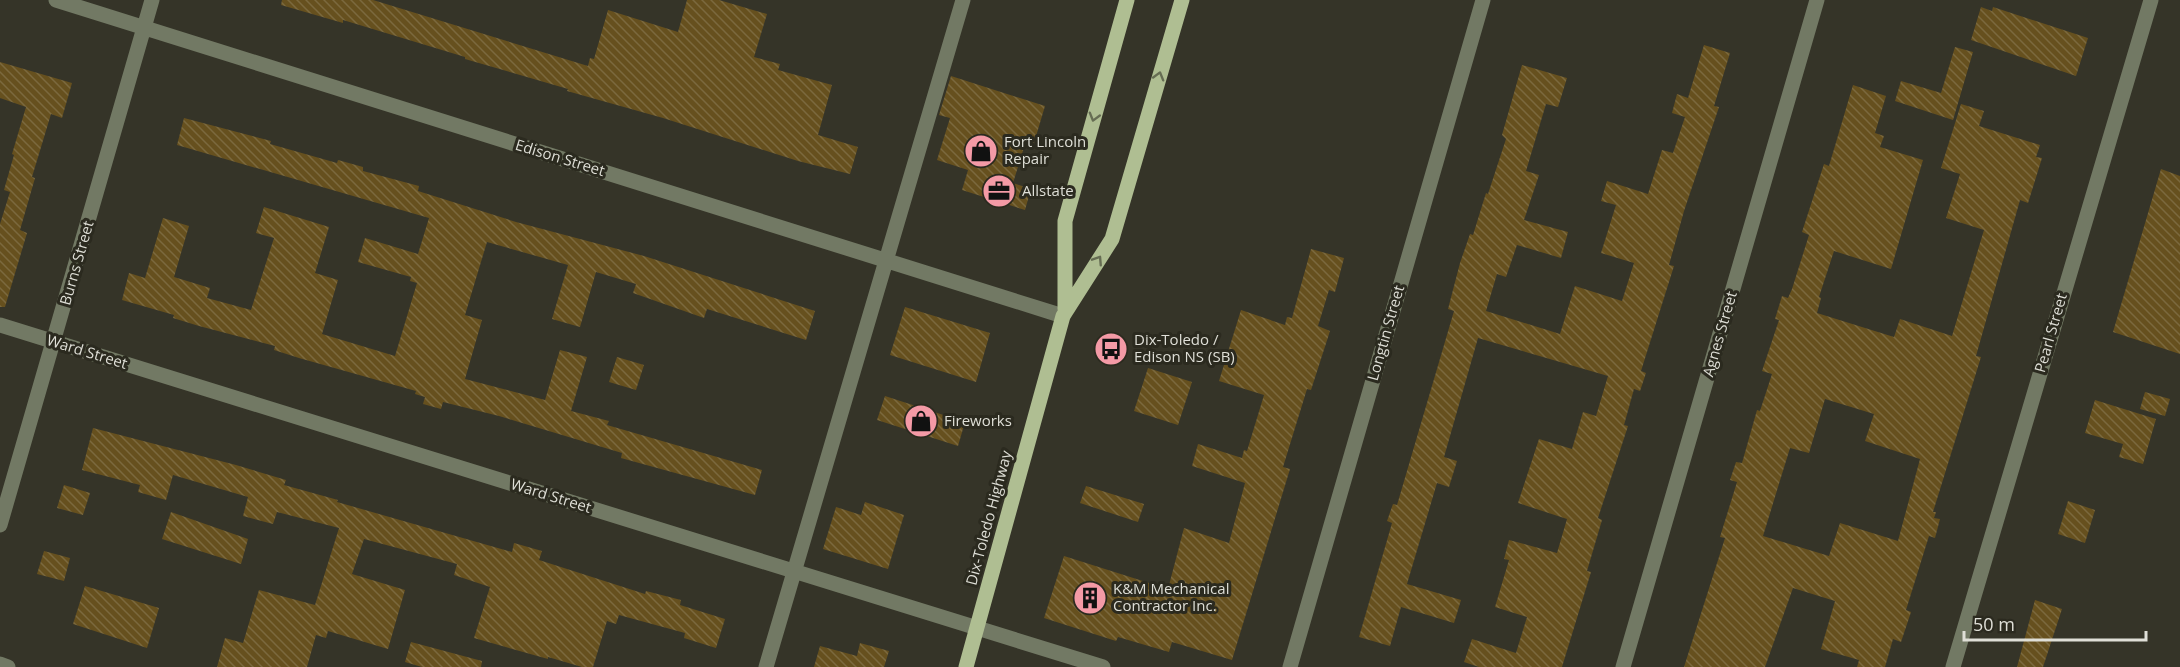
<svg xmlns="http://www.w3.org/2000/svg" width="2180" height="667" font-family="'Open Sans',sans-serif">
	<defs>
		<pattern id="building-back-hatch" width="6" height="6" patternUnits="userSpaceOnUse" patternTransform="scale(1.5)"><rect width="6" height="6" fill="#66501e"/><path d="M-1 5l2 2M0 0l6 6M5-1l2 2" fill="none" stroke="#7b693e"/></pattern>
	</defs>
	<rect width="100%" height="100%" fill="#353428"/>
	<path fill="url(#building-back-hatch)" fill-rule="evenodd" d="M282,0H373L588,66L590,58L594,59L608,10L678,32L687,0H719L767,14L754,57L780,64L778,70L832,85L818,135L858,147L850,174L798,161L663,118L567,91L568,89L465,59V57L343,20V23L281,5Z
		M1981,7L1992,11L1993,7L2088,38L2076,76L1971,40Z
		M1704,45L1730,53L1714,106L1719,107L1684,211L1669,265L1674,266L1641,371L1646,373L1640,391L1634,389L1624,425L1628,426L1598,518L1602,520L1587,571L1591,572L1562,667H1479L1464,662L1472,639L1516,653L1527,617L1495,607L1509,560L1504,559L1509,540L1557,553L1567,519L1518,503L1539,439L1572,449L1583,412L1596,416L1608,376L1478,338L1444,457L1457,461L1449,487L1437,483L1407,584L1461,600L1454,623L1401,607L1390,646L1359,637L1392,523L1387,521L1393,504L1397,505L1454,311L1448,309L1460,263L1470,234L1473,235L1486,193L1488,194L1506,139L1502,135L1522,65L1567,78L1558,107L1546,104L1526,171L1539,175L1524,220L1568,232L1561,258L1517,245L1506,277L1497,274L1486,311L1560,334L1575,286L1622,301L1634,263L1601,253L1616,205L1601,201L1607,181L1648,194L1662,150L1673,153L1685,117L1672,113L1677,94L1688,98Z
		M1955,47L1973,52L1953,120L1895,101L1901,81L1941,93Z
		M0,62L72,83L62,118L51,114L32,177L35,178L20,230L27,233L5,307H0V224L10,192L4,190L14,155L12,154L26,107L0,98Z
		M951,76L1045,106L1034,143L1026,141L1013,183L1031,189L1025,210L962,190L968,170L937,160L950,118L939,115Z
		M1853,85L1886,96L1875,133L1884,136L1880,147L1923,160L1891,269L1834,251L1819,297L1821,298L1817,313L1894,337L1900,319L1952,336L1984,230L1946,218L1960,174L1941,168L1961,104L1984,111L1979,126L2040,145L2036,157L2042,158L2028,203L2020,200L1976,356L1981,357L1933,512H1936L1934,518L1940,519L1935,538L1929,536L1906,610L1911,612L1901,642L1893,639L1885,667H1857L1859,660L1821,649L1835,601L1793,588L1765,667H1684L1725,538L1720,537L1737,482L1730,480L1736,462L1742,463L1757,410L1760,411L1772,374L1762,371L1779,320L1775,319L1782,296L1788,298L1792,289L1809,235L1802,232L1824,164L1829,166ZM1825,399L1874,414L1865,441L1920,459L1898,541L1840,523L1829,556L1763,536L1790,448L1809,453Z
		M184,118L271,141L270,144L337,163L338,160L363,167V171L419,186L418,191L516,222L644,256L815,311L806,340L707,309L704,318L633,293L636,284L596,272L580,327L552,319L568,265L487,242L465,315L482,320L465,379L545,400L560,350L587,357L571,411L609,421L607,425L762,470L755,495L621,458L622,453L499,416L443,402L441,409L423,404L425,397L415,394L416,391L299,358L274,350L275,346L199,326L173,318L174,315L122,300L129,273L145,278L163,218L189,226L174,277L210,288L207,298L251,310L274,238L256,233L264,207L329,227L315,273L338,280L322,334L395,356L417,283L410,281L411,277L358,262L365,238L418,254L429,218L177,145Z
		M2161,169L2180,176V354L2113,332Z
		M1311,249L1344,258L1335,292L1329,290L1318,326L1330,331L1311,390L1307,389L1283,467L1290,469L1232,660L1172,642L1169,652L1118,637L1116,641L1044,618L1064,556L1168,589L1184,528L1229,543L1245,483L1192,466L1198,444L1242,458L1244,450L1247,451L1264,395L1219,381L1241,310L1285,325L1287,317L1292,318Z
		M905,307L990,333L976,382L890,355Z
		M617,357L644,365L636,390L609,382Z
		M1148,368L1192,382L1178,425L1134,411Z
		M2145,392L2170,399L2165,416L2140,409Z
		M885,396L965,422L958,446L877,420Z
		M2095,400L2156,419L2143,464L2119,457L2123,444L2085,433Z
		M93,428L236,465L286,480L284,485L338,500L337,502L512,552L514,543L542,551L539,560L645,594L646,591L681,600L680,605L725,619L716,648L684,638L685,633L619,615L616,624L607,621L593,667H582L548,657V659L474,638L490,587L454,575L457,564L364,539L352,574L405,590L388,649L328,631L326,638L316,635L307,667H217L225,638L243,643L259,590L315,605L339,528L277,512L273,524L243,516L248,497L173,475L166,500L138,492L140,485L82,470Z
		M64,485L90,493L83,515L57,508Z
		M1086,486L1144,504L1138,522L1080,503Z
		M2068,501L2095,510L2085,543L2058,534Z
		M865,502L904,515L888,569L823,549L836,507L861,515Z
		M171,512L248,539L241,564L162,539Z
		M44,551L70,558L64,581L37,574Z
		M85,586L159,608L147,648L73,624Z
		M2035,600L2062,609L2043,667H2017Z
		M411,642L482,661L481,667H422L405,662Z
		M860,643L889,651L884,667H814L820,646L857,656Z"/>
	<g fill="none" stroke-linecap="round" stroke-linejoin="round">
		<path stroke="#727964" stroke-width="15" d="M56,0L1063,316
			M0,325L1103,667
			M0,525L152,0
			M0,664L8,667
			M766,667L963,0
			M1290,667L1483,0
			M1623,667L1817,0
			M1953,667L2151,0"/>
		<path stroke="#afbe92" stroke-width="15" d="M1065,309V221L1127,0
			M966,667L1063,316L1112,239L1182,0"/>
	</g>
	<defs><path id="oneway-chevron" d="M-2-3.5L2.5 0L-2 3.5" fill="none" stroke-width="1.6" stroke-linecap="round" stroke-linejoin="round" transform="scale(1.5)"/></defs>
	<g stroke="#666d53">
		<use href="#oneway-chevron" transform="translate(1159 76) rotate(-74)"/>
		<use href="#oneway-chevron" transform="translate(1094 117) rotate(106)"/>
		<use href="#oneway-chevron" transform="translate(1098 260) rotate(-57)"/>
	</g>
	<defs>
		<symbol id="shop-disc" viewBox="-11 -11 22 22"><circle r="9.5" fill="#f49aa6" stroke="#2b2a1f"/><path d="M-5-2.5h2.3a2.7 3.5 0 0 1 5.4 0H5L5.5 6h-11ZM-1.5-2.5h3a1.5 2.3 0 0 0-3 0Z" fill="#111"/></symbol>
		<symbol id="office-disc" viewBox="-11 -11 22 22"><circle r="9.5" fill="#f49aa6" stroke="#2b2a1f"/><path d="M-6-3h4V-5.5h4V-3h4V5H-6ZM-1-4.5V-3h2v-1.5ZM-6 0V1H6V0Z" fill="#111"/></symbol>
		<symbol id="bus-disc" viewBox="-11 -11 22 22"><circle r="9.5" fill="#f49aa6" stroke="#2b2a1f"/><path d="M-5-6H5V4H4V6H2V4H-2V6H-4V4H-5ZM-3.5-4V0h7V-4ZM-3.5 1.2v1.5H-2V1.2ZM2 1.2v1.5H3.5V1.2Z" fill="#111"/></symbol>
		<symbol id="building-disc" viewBox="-11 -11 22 22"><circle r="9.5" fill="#f49aa6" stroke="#2b2a1f"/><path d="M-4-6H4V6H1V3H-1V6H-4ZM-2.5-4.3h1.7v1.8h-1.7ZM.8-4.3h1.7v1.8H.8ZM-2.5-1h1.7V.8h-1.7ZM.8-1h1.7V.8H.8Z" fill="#111"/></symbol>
	</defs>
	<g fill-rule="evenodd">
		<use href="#shop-disc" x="962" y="132" width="38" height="38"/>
		<use href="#office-disc" x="980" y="172" width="38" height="38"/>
		<use href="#bus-disc" x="1092" y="330" width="38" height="38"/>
		<use href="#shop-disc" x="902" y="402" width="38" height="38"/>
		<use href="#building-disc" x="1071" y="579" width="38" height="38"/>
	</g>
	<g text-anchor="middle" stroke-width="6" stroke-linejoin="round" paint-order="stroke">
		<g font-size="15" fill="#dfdfd7" stroke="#2b2a1f" text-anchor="start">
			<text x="1004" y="147">Fort Lincoln<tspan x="1004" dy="17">Repair</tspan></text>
			<text x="1022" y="196">Allstate</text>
			<text x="1134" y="345">Dix-Toledo /<tspan x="1134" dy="17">Edison NS (SB)</tspan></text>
			<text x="944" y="426">Fireworks</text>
			<text x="1113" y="594">K&amp;M Mechanical<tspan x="1113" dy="17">Contractor Inc.</tspan></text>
		</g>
		<g font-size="15" fill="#dfdfd7" stroke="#2b2a1f">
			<text transform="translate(560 158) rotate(17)" y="5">Edison Street</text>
			<text transform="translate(77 263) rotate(-74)" y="5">Burns Street</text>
			<text transform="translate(1386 333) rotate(-74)" y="5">Longtin Street</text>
			<text transform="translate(2051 333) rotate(-74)" y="5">Pearl Street</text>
			<text transform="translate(1720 334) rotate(-74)" y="5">Agnes Street</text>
			<text transform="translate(87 352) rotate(17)" y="5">Ward Street</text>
			<text transform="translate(551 496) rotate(17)" y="5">Ward Street</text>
			<text transform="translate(989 518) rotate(-75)" y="5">Dix-Toledo Highway</text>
		</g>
	</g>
	<path d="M1964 631v9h182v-9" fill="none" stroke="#dfdfd7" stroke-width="3"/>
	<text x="1973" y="631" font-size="18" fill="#dfdfd7" stroke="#2b2a1f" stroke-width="4.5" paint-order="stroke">50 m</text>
</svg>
